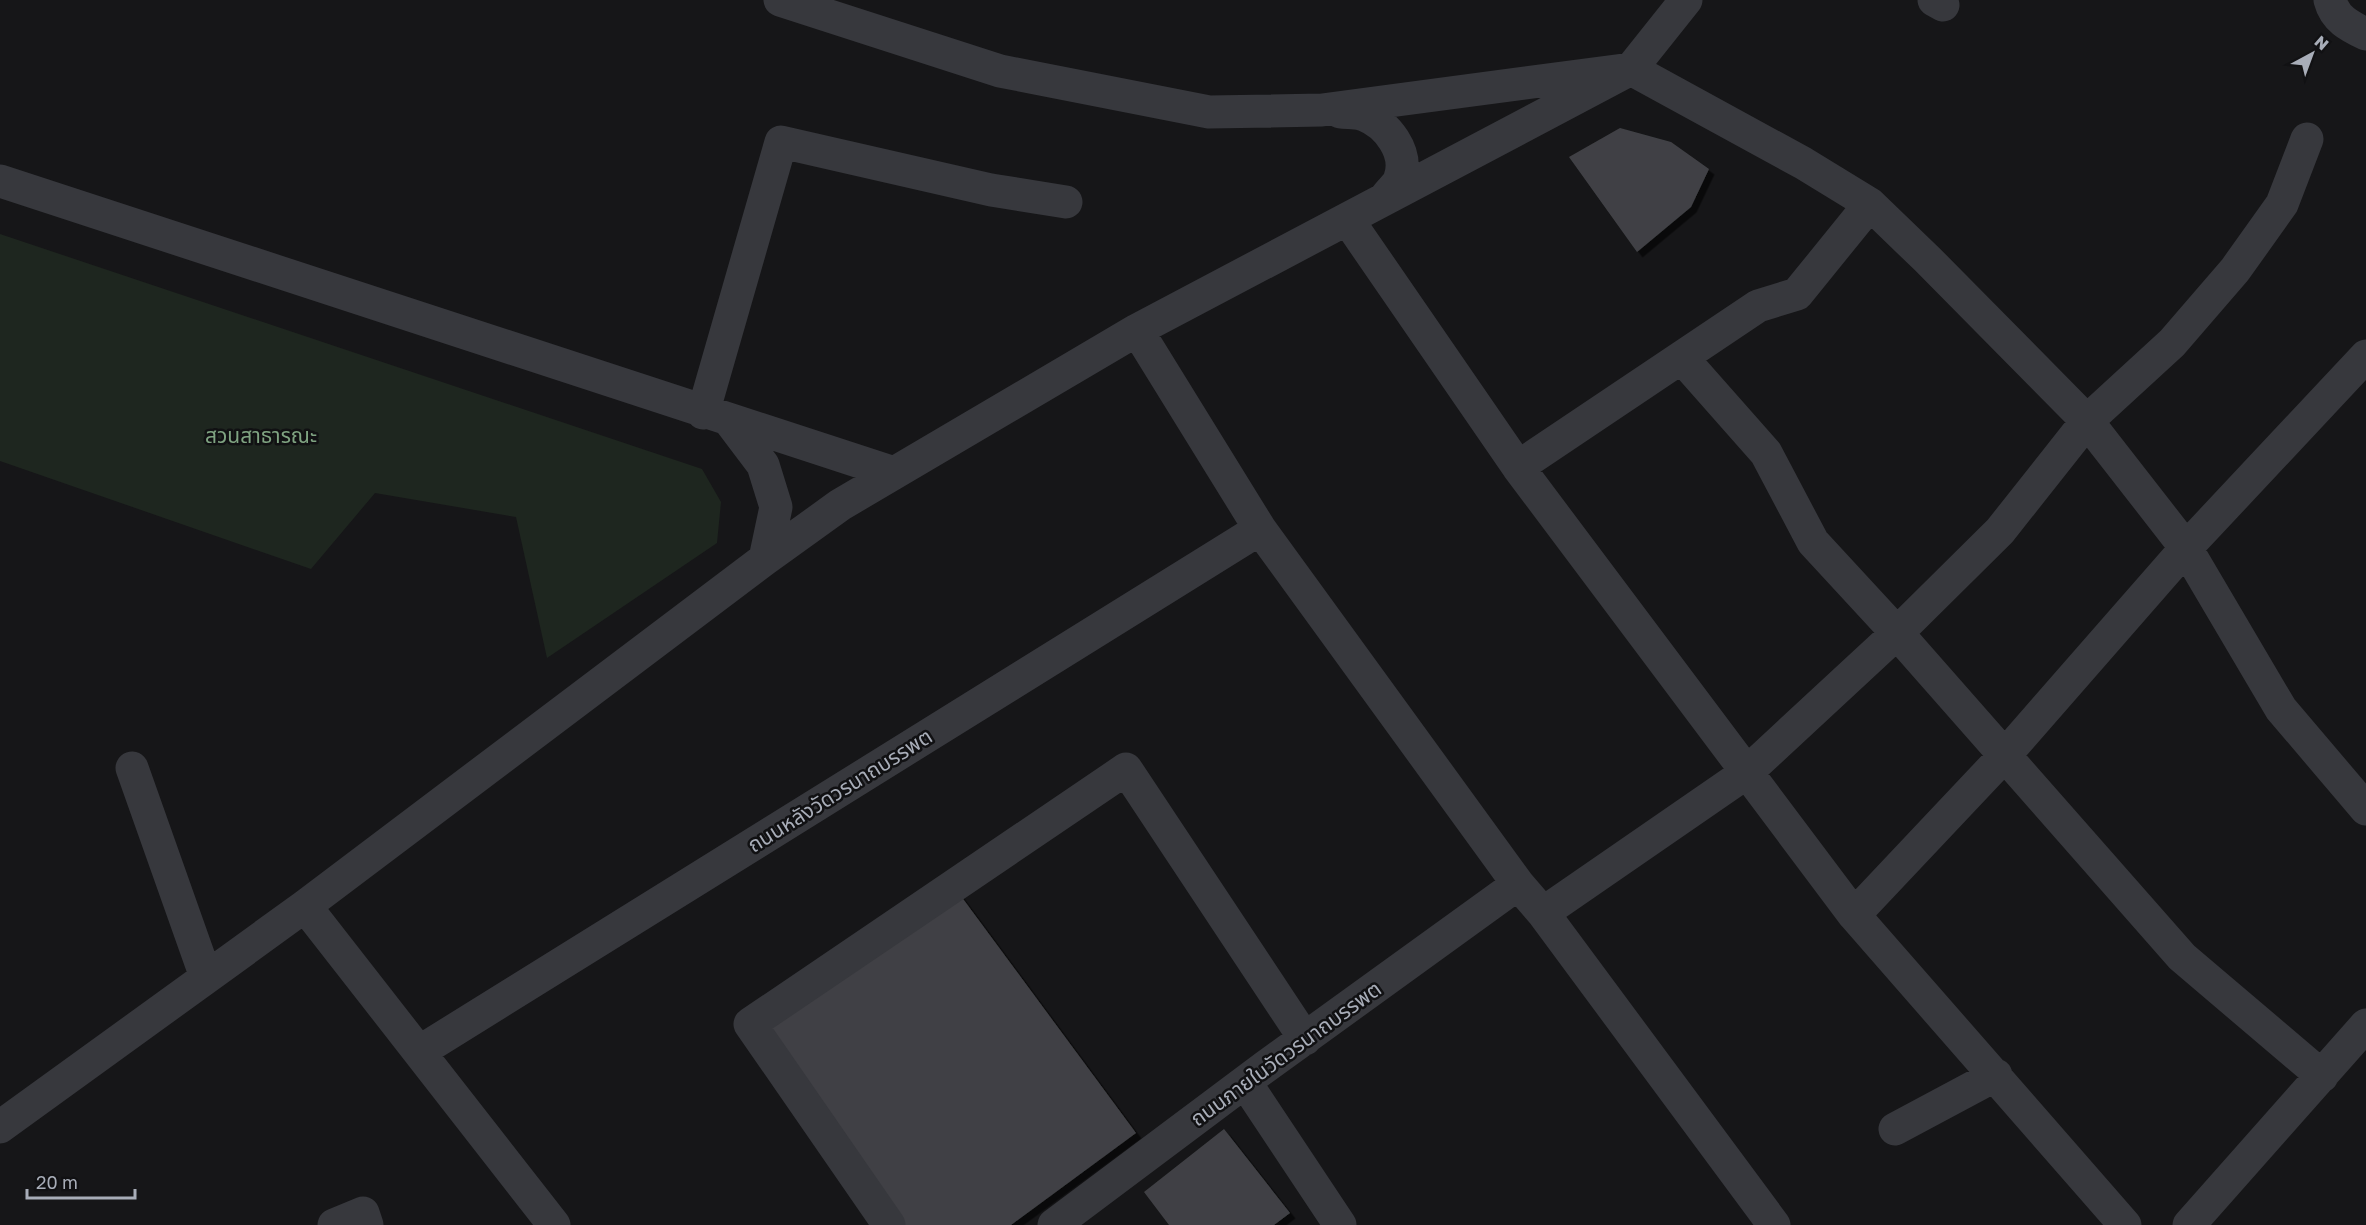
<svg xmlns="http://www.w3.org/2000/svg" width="2366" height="1225" font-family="'Golos Text','Noto Sans Thai',sans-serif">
	<defs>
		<filter id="shadow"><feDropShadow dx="5.5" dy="5.5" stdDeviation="0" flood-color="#0009"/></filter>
	</defs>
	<rect width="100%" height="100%" fill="#161618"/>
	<path fill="#1e261f" d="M0,234L702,469L721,502L717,543L547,658L516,517L375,493L311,569L0,461Z"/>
	<path fill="#404145" filter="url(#shadow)" d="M1620,128L1671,142L1709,169L1691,207L1637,252L1569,157Z
		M955,888L1136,1133L1011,1225H905L761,1030Z
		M1224,1129L1290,1213L1274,1225H1169L1144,1192Z"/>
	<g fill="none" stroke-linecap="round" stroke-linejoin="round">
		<path stroke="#37383d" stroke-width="33" d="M780,0L1000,71L1209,112L1322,110L1631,69L1803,163L1870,204L1927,259L2087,421L2186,548L2281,709L2366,809
			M1934,0L1943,5
			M2330,0C2335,19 2349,26 2366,34
			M1340,112C1348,113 1357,112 1364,115C1387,124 1409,152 1400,178C1398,185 1390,191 1386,197
			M0,181L894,473
			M1348,220L1518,467L1854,915L2125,1225
			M1137,330L1260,529L1518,884L1543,913L1774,1225
			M1683,359L1766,453L1813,542L1897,633L2182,957L2322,1076
			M703,413L781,142L991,190L1066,202
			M729,420L763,465L776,507L765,559
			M1518,467L1758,306L1797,294L1870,204
			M132,768L206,977
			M305,906L554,1225
			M1543,913L1746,773L1897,633L2000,531L2087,421L2172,343L2235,270L2282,204L2307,139
			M1854,915L2005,755L2186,548L2366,356
			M419,1052L1260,529
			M1245,1082L1340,1225
			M0,1127L305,906L765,559L840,505L1137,330L1631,69L1686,0
			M1895,1129L1996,1075
			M334,1225L363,1213L367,1225
			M889,1225L750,1024L1126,769L1305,1039
			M1054,1225L1265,1067L1518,884
			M2189,1225L2366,1025"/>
	</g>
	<g text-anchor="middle" stroke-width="5" stroke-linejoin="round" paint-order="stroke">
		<g font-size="21" fill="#7fa381" stroke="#111113">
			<text x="261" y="443">สวนสาธารณะ</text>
		</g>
		<g font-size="21" fill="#a8adb8" stroke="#111113">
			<text transform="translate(840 791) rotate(-32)" y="7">ถนนหลังวัดวรนาถบรรพต</text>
			<text transform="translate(1286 1054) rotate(-36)" y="7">ถนนภายในวัดวรนาถบรรพต</text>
		</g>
	</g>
	<g transform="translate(2312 54) rotate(41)" stroke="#111113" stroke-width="4.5" paint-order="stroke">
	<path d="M0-4.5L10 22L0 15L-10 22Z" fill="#a8adb8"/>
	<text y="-9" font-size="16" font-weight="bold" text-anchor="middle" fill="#a8adb8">N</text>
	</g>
	<path d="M27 1189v9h108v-9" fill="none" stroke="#a8adb8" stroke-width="3"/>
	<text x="36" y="1189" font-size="18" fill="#a8adb8" stroke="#111113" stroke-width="4.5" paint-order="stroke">20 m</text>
</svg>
